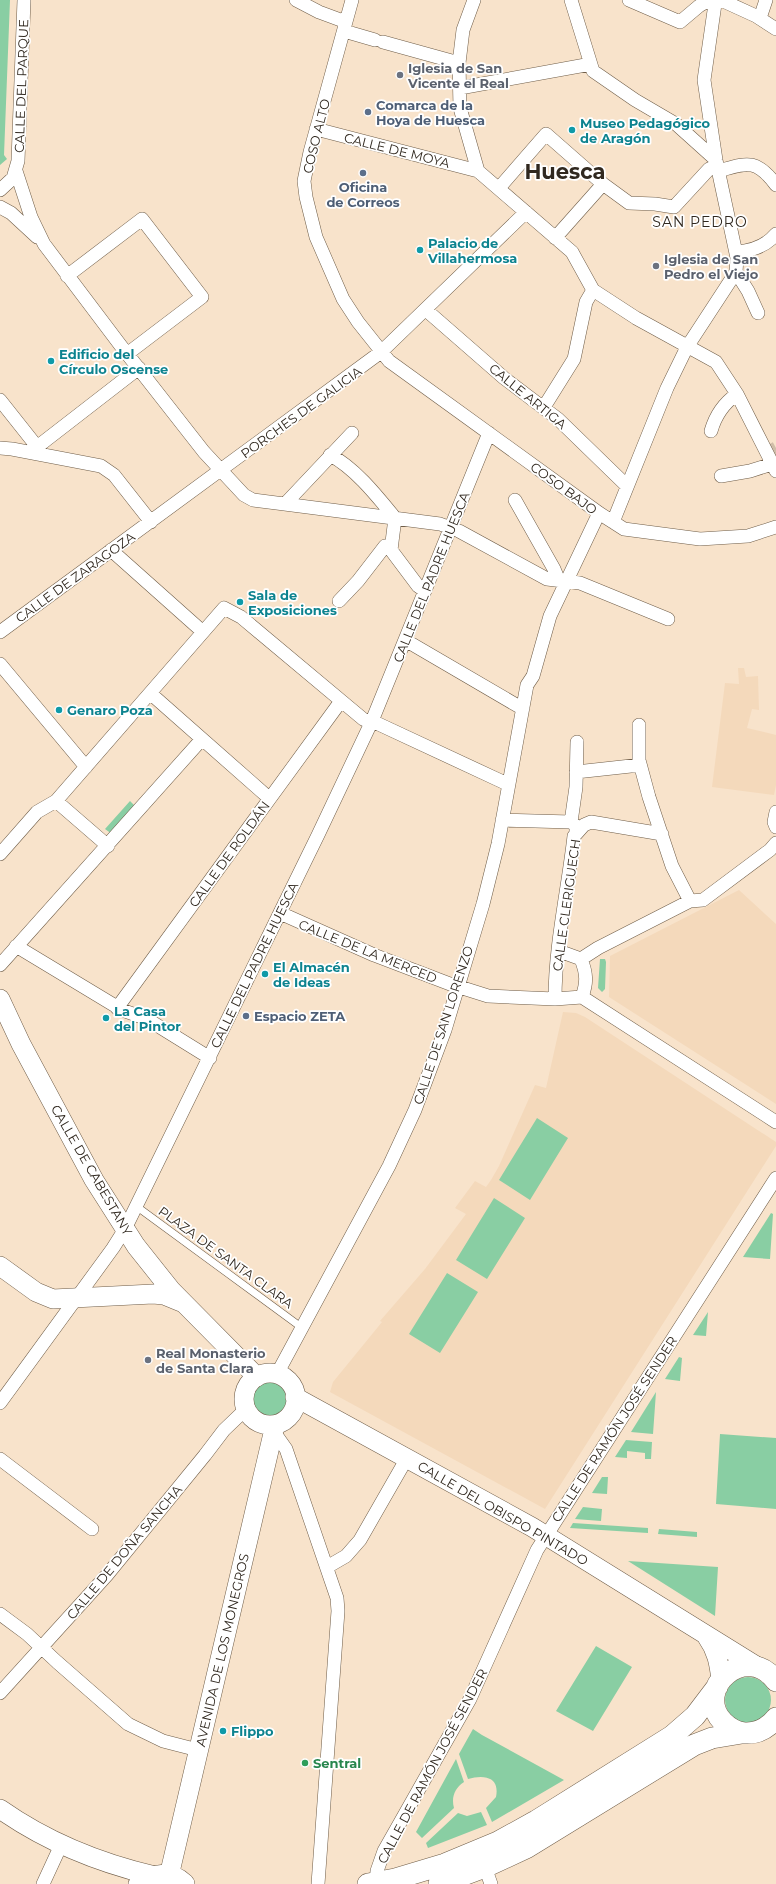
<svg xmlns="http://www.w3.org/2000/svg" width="776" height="1884" font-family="Montserrat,sans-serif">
	<rect width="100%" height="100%" fill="#f8e3cb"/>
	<path fill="#f4d9bb" d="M738,668H744L746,677L758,676L759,710L752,709L747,728L776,735V785L774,795L712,787L725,683L739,684Z
		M739,890L776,924V1104L609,997L610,956Z
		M563,1012L576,1013L585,1017L776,1142V1146L545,1509L330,1392L333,1382L382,1322L380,1321L425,1269L466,1214L455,1208L475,1181L486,1187L491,1180L499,1166L535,1085L546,1088Z"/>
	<path fill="#89cea3" d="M0,0H10L4,155L7,159L0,165Z
		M130,801L136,807L112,834L105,829Z
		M600,959H605L606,962L605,989L602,992L598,988Z
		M537,1118L568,1138L530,1200L499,1180Z
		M494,1198L525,1218L487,1279L456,1260Z
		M771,1213L773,1214L770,1259L743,1257Z
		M447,1273L478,1292L440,1353L409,1334Z
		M708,1312L706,1336L693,1335Z
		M679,1357L682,1358L680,1381L665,1379Z
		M252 1400a18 18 0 1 1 36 0a18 18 0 1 1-36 0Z
		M656,1392L653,1434L631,1432Z
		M720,1434L776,1438V1509L716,1504Z
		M626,1440L652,1442L651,1459H645V1453L627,1451V1458L615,1457Z
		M602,1477H608L607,1494L592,1493Z
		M583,1507L602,1509L601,1521L575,1519Z
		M573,1523L648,1528V1533L570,1528Z
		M659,1529L697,1532V1537L658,1534Z
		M628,1561L718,1567L715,1616Z
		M596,1646L632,1667L593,1731L556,1711Z
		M725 1700a23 23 0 1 1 46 0a23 23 0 1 1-46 0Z
		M473,1729L482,1735L564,1780L492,1822L486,1808L496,1797C500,1777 484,1774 468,1779L459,1754Z
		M456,1759L464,1782C455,1788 451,1797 454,1808L422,1838L416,1832Z
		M481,1812L487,1825L428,1848L426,1843L458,1813L467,1816Z"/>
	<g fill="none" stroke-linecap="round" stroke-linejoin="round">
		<path stroke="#d0bea9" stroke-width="13" stroke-dasharray="13 6" stroke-linecap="butt" d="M767,453L776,448"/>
		<defs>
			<path id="lane" d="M136,1206L301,1327"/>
			<path id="street" d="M296,0L319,12L346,22
				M352,0L310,152L304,181L306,197L316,237L343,299L358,322L389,361L599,513L624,529L700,539L748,536L776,527
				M474,0L463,30L459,63L460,108L478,171L572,252L593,290L636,318L716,362L737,394L776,471
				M571,0L593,71L635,100L676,124L716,160
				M629,0L680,22L699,6L709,0
				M721,0L756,16L776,29
				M760,18L766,0
				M344,31L375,40
				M383,42L459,63
				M460,88L591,64
				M316,129L478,171
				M16,171L31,217L44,244L121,346L204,452L244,495L253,500L440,524L459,531L547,579L580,583L668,619
				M718,171C747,163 756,158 776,185
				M603,184L629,203L655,204L674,207L709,169L717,165
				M499,188L546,134L603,184L555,238
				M0,190L13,178L18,161L24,0
				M0,207L11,213L37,237
				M736,252C751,251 766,246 776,234
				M736,272L748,291L758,313
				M67,276L142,219L202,297L127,354
				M426,310L504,378L558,419L627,486
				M0,400L42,453
				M544,407L574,359L586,302L593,290
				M711,431C715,417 724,403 737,394
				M37,447L139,368
				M0,448L12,449L101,466L114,475L151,522
				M330,455C355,468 377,496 395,518
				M721,476L750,471L772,464
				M515,500L554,569L559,581
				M285,504L352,433
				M395,518L391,550L418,586L425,591
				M613,522L667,388L687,347L736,272L737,258L716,160L704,80L715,4L718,0
				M111,550L203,632
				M339,601L358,581L385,546L391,545
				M0,632L381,352L526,212
				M405,640L518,706L523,708
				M0,664L86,767
				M150,693L224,608L241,617L363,719L371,723L372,721L503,782H509
				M372,721L489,433
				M639,725V760L649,797L672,866L690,901
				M576,772L640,765
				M56,801L108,846
				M776,812L774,822L776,827
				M502,820L571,822
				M576,834L584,825L591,822L662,834
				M0,854L37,812L56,801L150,693L269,798
				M280,913L374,955L450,984L488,996L555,999L582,997C587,983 587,974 581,959L559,951
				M16,946L122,1010L147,1019L210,1058
				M581,959L598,948L690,901L703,900L770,850L776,843
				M0,965L202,739
				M582,997L776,1122
				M555,999C555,945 568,890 574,836L576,834V826L571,822L576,787L577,742
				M117,1008L341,701
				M277,1374L389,1166L415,1110L445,1030L483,904L498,844L527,685L533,676L550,616L599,513
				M0,1403L113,1248L125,1229L318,835L371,723
				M274,1432L286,1449L337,1598L338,1611L318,1884
				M0,1459L92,1529
				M327,1567L346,1556L360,1540L407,1458
				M0,1614L27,1634L57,1662L128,1724L163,1741L198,1750
				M0,1693L107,1575L205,1455L224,1430L246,1409
				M485,1867L491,1884
				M376,1883L377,1871L384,1851L470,1699L537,1550L776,1178
				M43,1884L61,1845"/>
			<path id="secondary" d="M0,999L21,1044L94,1180L136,1246L171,1290L257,1377
				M0,1266L36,1292L53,1299L153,1294L164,1295L181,1302
				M244 1399a26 26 0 1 1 52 0a26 26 0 1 1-52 0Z
				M295,1397L532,1527L758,1667
				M707,1637C717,1651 719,1663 721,1680
				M0,1809C47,1842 99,1863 155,1876
				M169,1876L275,1425"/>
			<path id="primary" d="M776,1681C746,1641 692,1689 723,1722C729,1728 736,1732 744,1733C757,1734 768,1728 776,1718
				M139,1884C153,1874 170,1871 184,1884
				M368,1884L395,1879L445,1864L498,1842L536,1821L672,1736L695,1716L717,1687
				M439,1884L485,1867L526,1848L694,1745L712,1738L742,1733"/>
		</defs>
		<use href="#lane" stroke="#6f5d48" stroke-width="8"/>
		<use href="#street" stroke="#6f5d48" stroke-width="14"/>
		<use href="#secondary" stroke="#6f5d48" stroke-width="20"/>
		<use href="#primary" stroke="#6f5d48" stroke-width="22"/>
		<use href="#lane" stroke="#fff" stroke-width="7"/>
		<use href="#street" stroke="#fff" stroke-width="13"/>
		<use href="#secondary" stroke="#fff" stroke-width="19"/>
		<use href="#primary" stroke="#fff" stroke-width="21"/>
	</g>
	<g fill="#6b7280" stroke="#fff" stroke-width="1.5">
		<circle cx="400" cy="75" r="4"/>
		<circle cx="656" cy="266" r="4"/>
		<circle cx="148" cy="1360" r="4"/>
	</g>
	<g fill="#5c6f8a" stroke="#fff" stroke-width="1.5">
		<circle cx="368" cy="112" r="4"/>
		<circle cx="363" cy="173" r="4"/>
		<circle cx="246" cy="1016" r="4"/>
	</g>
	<g fill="#0f9aa8" stroke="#fff" stroke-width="1.5">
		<circle cx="572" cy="130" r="4"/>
		<circle cx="420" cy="250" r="4"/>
		<circle cx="51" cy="361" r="4"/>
		<circle cx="240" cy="602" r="4"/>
		<circle cx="59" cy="710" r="4"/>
		<circle cx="265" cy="974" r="4"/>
		<circle cx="106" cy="1018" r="4"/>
		<circle cx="223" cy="1731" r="4"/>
	</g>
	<circle fill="#2e9e5b" stroke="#fff" stroke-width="1.5" cx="305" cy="1763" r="4"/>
	<g text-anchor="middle" stroke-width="3.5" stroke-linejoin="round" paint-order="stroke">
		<g font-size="13" font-weight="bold" fill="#5b616d" stroke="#fff" text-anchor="start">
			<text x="408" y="73">Iglesia de San<tspan x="408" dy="15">Vicente el Real</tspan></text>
			<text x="664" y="264">Iglesia de San<tspan x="664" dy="15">Pedro el Viejo</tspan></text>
			<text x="156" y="1358">Real Monasterio<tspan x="156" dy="15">de Santa Clara</tspan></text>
		</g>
		<g font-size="13" fill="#30281f" stroke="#fff">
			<text transform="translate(21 86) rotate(-88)" y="5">CALLE DEL PARQUE</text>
			<text transform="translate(316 136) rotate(-76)" y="5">COSO ALTO</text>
			<text transform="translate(397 150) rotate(14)" y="5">CALLE DE MOYA</text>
			<text transform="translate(528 396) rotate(39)" y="5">CALLE ARTIGA</text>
			<text transform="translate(301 412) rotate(-36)" y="5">PORCHES DE GALICIA</text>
			<text transform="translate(564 488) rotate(36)" y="5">COSO BAJO</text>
			<text transform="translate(75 577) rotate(-36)" y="5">CALLE DE ZARAGOZA</text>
			<text transform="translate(431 577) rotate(-68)" y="5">CALLE DEL PADRE HUESCA</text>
			<text transform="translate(229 854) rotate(-54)" y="5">CALLE DE ROLDÁN</text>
			<text transform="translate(566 905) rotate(-82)" y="5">CALLE CLERIGUECH</text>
			<text transform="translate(368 951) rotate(22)" y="5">CALLE DE LA MERCED</text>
			<text transform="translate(254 965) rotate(-64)" y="5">CALLE DEL PADRE HUESCA</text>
			<text transform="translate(443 1025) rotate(-72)" y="5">CALLE DE SAN LORENZO</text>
			<text transform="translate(92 1170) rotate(60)" y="5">CALLE DE CABESTANY</text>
			<text transform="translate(226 1257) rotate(36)" y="5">PLAZA DE SANTA CLARA</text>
			<text transform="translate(614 1429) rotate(-57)" y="5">CALLE DE RAMÓN JOSÉ SENDER</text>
			<text transform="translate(503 1513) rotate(30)" y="5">CALLE DEL OBISPO PINTADO</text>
			<text transform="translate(124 1552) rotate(-50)" y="5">CALLE DE DOÑA SANCHA</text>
			<text transform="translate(222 1650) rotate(-77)" y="5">AVENIDA DE LOS MONEGROS</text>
			<text transform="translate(432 1766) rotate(-62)" y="5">CALLE DE RAMÓN JOSÉ SENDER</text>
		</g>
		<g font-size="13" font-weight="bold" fill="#4e5e75" stroke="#fff" text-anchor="start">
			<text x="376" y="110">Comarca de la<tspan x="376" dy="15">Hoya de Huesca</tspan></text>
			<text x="363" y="192" text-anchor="middle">Oficina<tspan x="363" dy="15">de Correos</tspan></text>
			<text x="254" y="1021">Espacio ZETA</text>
		</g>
		<g font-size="13" font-weight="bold" fill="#0d838f" stroke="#fff" text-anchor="start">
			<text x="580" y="128">Museo Pedagógico<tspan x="580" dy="15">de Aragón</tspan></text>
			<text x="428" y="248">Palacio de<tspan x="428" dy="15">Villahermosa</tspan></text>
			<text x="59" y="359">Edificio del<tspan x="59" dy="15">Círculo Oscense</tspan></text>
			<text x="248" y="600">Sala de<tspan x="248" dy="15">Exposiciones</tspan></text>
			<text x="67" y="715">Genaro Poza</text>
			<text x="273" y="972">El Almacén<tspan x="273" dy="15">de Ideas</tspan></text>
			<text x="114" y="1016">La Casa<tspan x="114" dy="15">del Pintor</tspan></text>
			<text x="231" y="1736">Flippo</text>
		</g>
		<g font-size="13" font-weight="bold" fill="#27864d" stroke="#fff" text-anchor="start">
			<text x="313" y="1768">Sentral</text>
		</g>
		<g font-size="14" letter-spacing="1" fill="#30281f" stroke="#fff">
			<text x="700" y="227">SAN PEDRO</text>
		</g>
		<g font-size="21" font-weight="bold" fill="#30281f" stroke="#fff">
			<text x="565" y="179">Huesca</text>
		</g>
	</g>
</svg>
